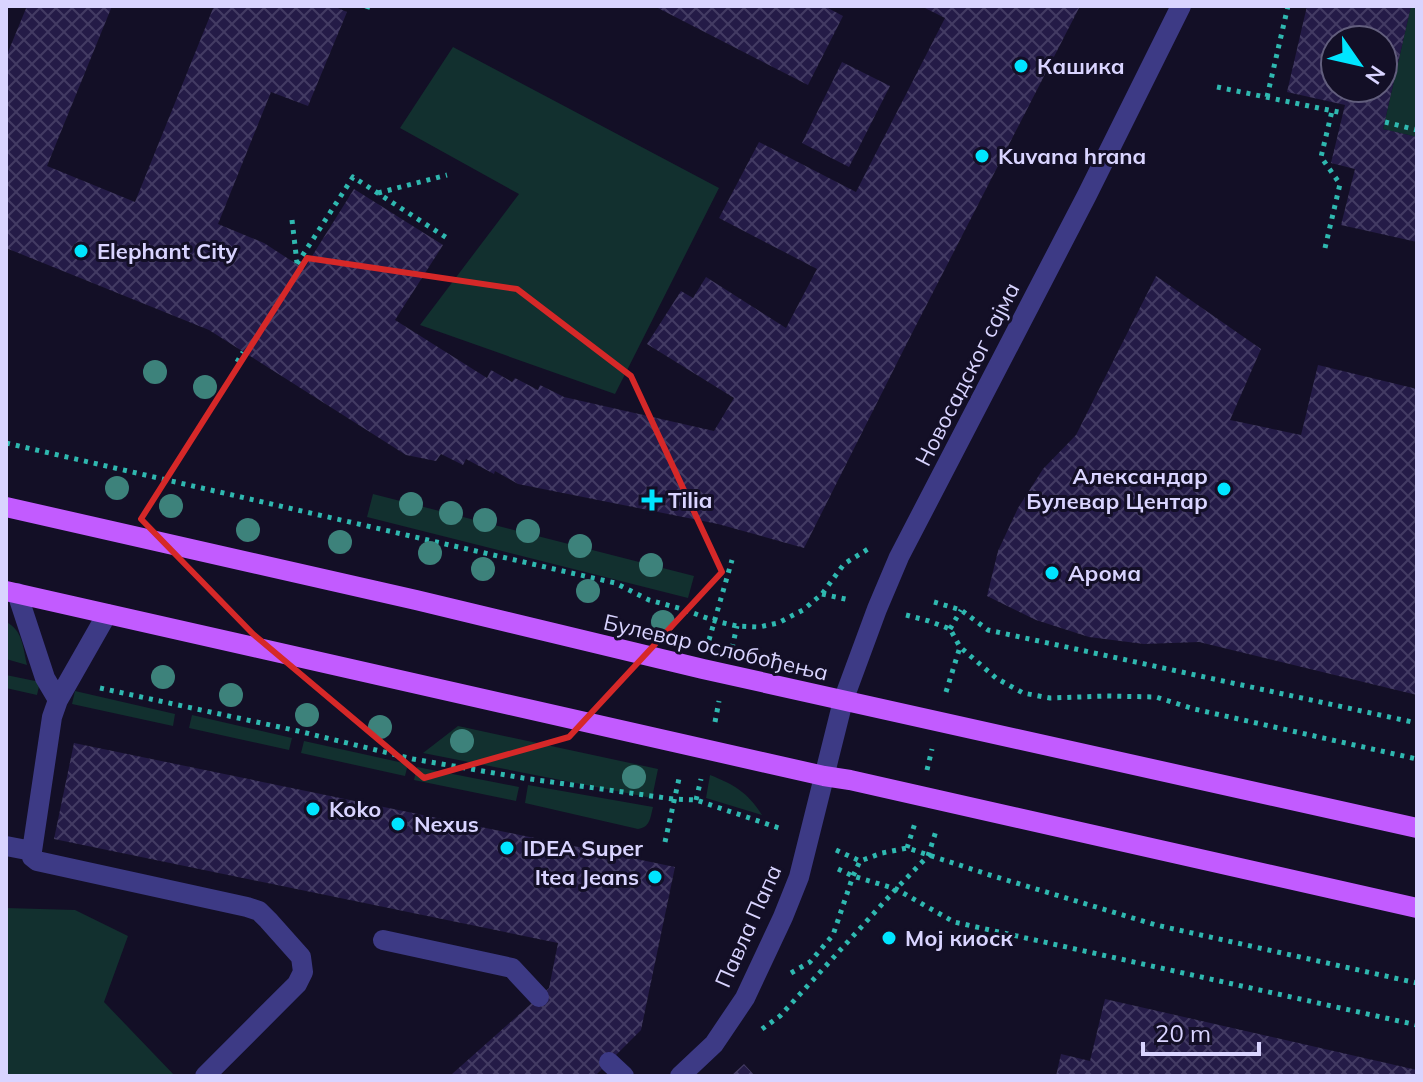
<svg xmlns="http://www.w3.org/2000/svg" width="1423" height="1082" font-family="Mulish,sans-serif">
	<defs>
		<pattern id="building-cross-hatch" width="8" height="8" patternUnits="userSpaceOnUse" patternTransform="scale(2)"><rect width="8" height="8" fill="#241b47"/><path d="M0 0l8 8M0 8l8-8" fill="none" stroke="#433b63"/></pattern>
	</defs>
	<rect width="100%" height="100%" fill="#130f26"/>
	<path fill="#12302f" d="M1411,6H1417V137L1383,129Z
		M453,47L719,188L615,394L420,325L519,194L400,128Z
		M373,494L694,576L688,598L367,517Z
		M6,622C23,630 23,648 27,665L6,659Z
		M6,675L40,682L37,695L6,688Z
		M75,691L175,714L173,726L72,704Z
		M192,715L292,738L289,750L189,728Z
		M458,726L658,769L652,798L423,753Z
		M304,741L408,764L405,776L301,753Z
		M417,767L519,787L516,801L414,780Z
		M710,775C735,785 747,792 762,815L706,798Z
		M528,785L653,807C650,819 650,827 638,829L525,803Z
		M6,908L75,910L128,936L104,1002L175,1076H6Z"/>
	<path fill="url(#building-cross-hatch)" fill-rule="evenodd" d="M27,6H112L47,166L135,202L214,6H333L347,12L308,106L271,92L218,224L264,243L304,269L354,189L443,245L395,320L487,378L491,370L512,382L515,378L538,390L540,385L564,397L714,431L734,398L647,344L681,291L693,298L706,277L786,328L817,269L719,218L759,142L856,192L945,18L921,6H1080L907,343L804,548L718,524L518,484L495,471L494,474L466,459L463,465L441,454L436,461L406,455L209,330L6,248V57Z
		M654,6H824L843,16L808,85Z
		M1307,6H1411L1383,129L1417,137V242L1341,225L1355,169L1331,163L1345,105L1287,92ZM1335,40H1383V88H1335Z
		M842,62L890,86L849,167L802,143Z
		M1156,276L1261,349L1230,420L1301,435L1318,365L1417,389V695L1199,642L1144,644L1089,637L1036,620L987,596L998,551L1018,508L1043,469L1076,435Z
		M74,743L675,867L641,1030L595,1076H454L452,1074L549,988L558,943L54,839Z
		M1105,999L1417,1070V1076H1056L1061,1054L1090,1061Z
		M744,1064L755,1076H731Z"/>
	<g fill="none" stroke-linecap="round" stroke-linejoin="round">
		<path stroke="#2fb8b0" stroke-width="5" stroke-dasharray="4 6" stroke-linecap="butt" d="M367,9L368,6
			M1217,87L1343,113
			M1267,97L1288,6
			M1385,122L1417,130
			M378,193L447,175
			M292,220L297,263
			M1325,248L1340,184L1321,157L1332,111
			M297,264L353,177L450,240
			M237,362L243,352
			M6,443L615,583L649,600L682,609L715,621L737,626L759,627L778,623L803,610L822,594L844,564L868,549
			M822,594L850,600
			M934,602L961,610L988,630L1417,723
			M906,615L929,621L950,629L960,647L996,678L1023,693L1050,698L1107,696L1156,697L1194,709L1417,759
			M950,629L961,610
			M709,640L732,560
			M732,648L737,626
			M100,688L298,731L413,759L523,778L673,799L696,800L782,829
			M946,692L960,647
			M715,722L719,701
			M927,770L932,749
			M696,800L701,779
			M665,842L680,774
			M907,848L915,823
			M836,850L860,861
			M838,869L853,876L896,889L954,922L1417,1025
			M791,973L810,962L833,935L853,876L860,861L882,853L907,848L993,876L1156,925L1417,983
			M762,1029L780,1016L896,889L928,856L936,831"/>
		<path stroke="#3d3a85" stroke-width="20" d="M17,593L45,678L58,700
			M107,614L58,700L52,717L32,851V857L37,861L247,907L259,911L268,920L301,957L303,972L297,984L205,1076
			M6,846L32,851
			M383,940L512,968L539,997
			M609,1062L624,1076
			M680,1076L714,1044L745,998L783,917L799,877L843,701L877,609L899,557L1087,195L1181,6"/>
		<path stroke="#c25bff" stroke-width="20" d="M6,507L416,600L703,669L1417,828
			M6,591L824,776L850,780L1417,908"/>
	</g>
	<g fill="#3d827b">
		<circle cx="155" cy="372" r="12"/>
		<circle cx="205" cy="387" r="12"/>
		<circle cx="117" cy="488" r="12"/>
		<circle cx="411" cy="504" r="12"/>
		<circle cx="171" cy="506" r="12"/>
		<circle cx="451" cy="513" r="12"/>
		<circle cx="485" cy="520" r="12"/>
		<circle cx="248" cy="530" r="12"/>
		<circle cx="528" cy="531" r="12"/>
		<circle cx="340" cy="542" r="12"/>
		<circle cx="580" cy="546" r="12"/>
		<circle cx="430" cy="553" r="12"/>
		<circle cx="651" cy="565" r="12"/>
		<circle cx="483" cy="569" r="12"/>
		<circle cx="588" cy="591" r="12"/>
		<circle cx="663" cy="622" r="12"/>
		<circle cx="163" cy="677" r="12"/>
		<circle cx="231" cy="695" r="12"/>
		<circle cx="307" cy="715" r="12"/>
		<circle cx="380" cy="727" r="12"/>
		<circle cx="462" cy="741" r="12"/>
		<circle cx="634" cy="777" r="12"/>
	</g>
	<path fill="none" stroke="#d62828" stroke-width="6" stroke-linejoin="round" d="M307,258L517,289L631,376L722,572L569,737L424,778L253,634L141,519Z"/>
	<g fill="#00e5ff" stroke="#130f26" stroke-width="3">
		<circle cx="1021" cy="66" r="8"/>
		<circle cx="982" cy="156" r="8"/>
		<circle cx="81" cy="251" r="8"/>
		<circle cx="1224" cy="489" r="8"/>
		<path d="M648 488h8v8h8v8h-8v8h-8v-8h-8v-8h8z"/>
		<circle cx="1052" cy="573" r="8"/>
		<circle cx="313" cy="809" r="8"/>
		<circle cx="398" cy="824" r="8"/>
		<circle cx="507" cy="848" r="8"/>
		<circle cx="655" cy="877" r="8"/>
		<circle cx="889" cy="938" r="8"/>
	</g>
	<g text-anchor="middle" stroke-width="6" stroke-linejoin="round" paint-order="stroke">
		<g font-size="22" font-weight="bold" fill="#d9d4ff" stroke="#130f26" text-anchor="start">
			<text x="1037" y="74">Кашика</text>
			<text x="998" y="164">Kuvana hrana</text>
			<text x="97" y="259">Elephant City</text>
			<text x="1208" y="484" text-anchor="end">Александар<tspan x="1208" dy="25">Булевар Центар</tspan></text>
			<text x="668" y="508">Tilia</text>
			<text x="1068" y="581">Арома</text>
			<text x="329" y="817">Koko</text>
			<text x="414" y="832">Nexus</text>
			<text x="523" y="856">IDEA Super</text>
			<text x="639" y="885" text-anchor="end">Itea Jeans</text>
			<text x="905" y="946">Мој киоск</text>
		</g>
		<g font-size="22" fill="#d9d4ff" stroke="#130f26">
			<text transform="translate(967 374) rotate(-63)" y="8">Новосадског сајма</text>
			<text transform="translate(716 647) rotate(13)" y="8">Булевар ослобођења</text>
			<text transform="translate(748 926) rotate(-66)" y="8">Павла Папа</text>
		</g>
	</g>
	<rect width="1423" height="1082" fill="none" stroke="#d9d4ff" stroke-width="16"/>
	<g transform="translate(1359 64) rotate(124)"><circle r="38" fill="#130f26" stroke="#625e7d" stroke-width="2"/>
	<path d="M0-6L14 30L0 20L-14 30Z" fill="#00e5ff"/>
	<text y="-12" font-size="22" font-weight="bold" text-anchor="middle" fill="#d9d4ff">N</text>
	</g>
	<path d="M1143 1042v12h116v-12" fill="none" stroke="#d9d4ff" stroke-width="4"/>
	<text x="1155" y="1042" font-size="24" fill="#d9d4ff" stroke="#130f26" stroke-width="6" paint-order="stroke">20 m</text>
</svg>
